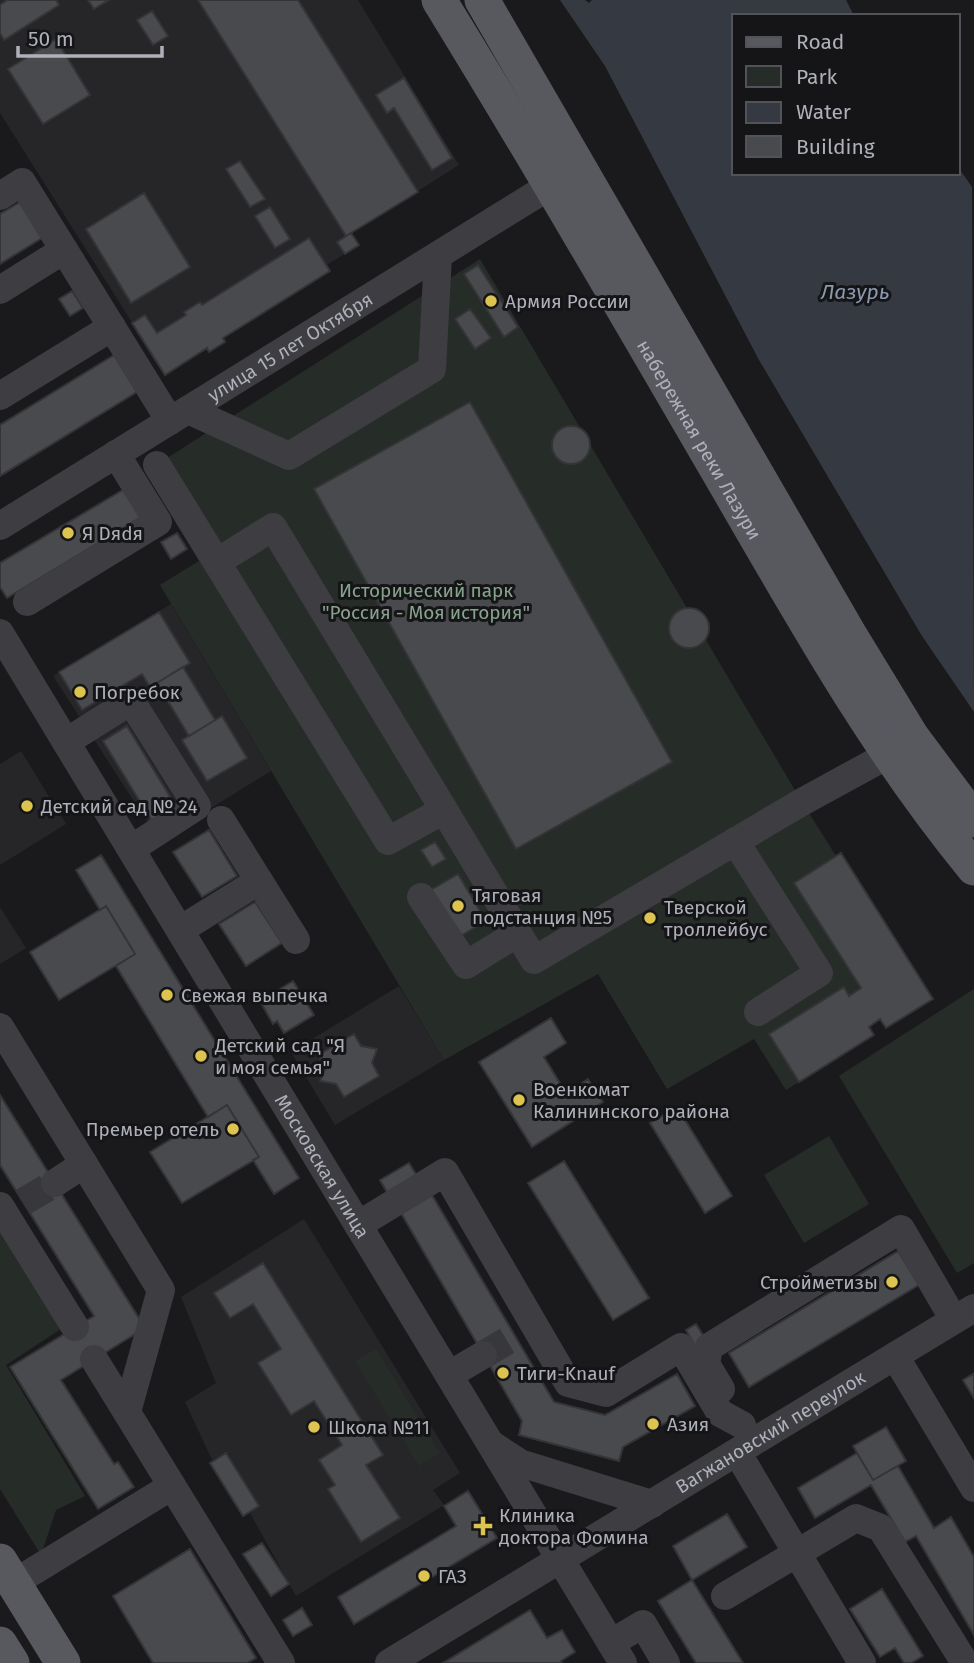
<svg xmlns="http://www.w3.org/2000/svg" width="974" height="1663" font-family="'Fira Sans',sans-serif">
	<rect width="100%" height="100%" fill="#1a1a1c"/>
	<path fill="#262629" d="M0,0H358L459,165L352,233L359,245L327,265L330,271L223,338L209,352L207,349L165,375L0,113Z
		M171,604L271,771L159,840L53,676Z
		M21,751L66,824L0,865V764Z
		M0,907L26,948L0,964Z
		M399,986L444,1060L335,1125L291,1052Z
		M304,1219L460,1473L433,1490L444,1505L296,1596L250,1513L260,1506L226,1452L212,1460L185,1402L216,1383L181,1297Z"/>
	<path fill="#262d28" d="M480,259L802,802L836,856L841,853L933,999L886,1028L880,1020L869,1027L874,1035L786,1090L754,1039L667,1089L598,974L444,1060L160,585L199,561L145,472Z
		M974,989V1263L957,1273L839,1076Z
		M829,1136L869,1204L804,1243L764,1175Z
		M0,1201L73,1321L6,1365L85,1496L56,1510L41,1555L0,1489Z
		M376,1349L440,1453L419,1466L355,1361Z"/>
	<path fill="#353a42" d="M560,0H585L589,3L592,0H846L854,16H734V173H958V167L972,187L974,712L922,636L759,360L605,66Z"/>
	<path fill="#494a4e" stroke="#353437" stroke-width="2" d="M7,0H56L59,5L4,40L0,33V5Z
		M88,0H109L94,9Z
		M198,0H298L418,192L346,236Z
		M152,11L168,36L153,45L137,20Z
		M56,39L90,95L43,124L8,69Z
		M404,78L452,158L432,170L394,108L387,113L376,95Z
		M240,161L265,199L250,207L226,169Z
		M144,193L190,267L131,303L86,229Z
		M20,202L42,238L0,264V214Z
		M270,207L290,239L275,248L255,216Z
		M351,233L359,245L345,254L337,242Z
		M309,238L330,271L223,338L225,342L209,352L207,348L165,375L132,323L145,315L157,333L186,315L184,312L200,302L202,305Z
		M478,265L518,327L504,337L464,274Z
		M72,291L83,308L70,316L59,299Z
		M470,309L491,338L475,349L455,319Z
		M114,355L137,392L0,476V425Z
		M470,402L672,762L516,849L314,489Z
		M552 445a19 19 0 1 1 38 0a19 19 0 1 1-38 0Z
		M126,488L143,516L7,598L0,587V563Z
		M177,533L187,549L171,559L161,542Z
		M669 628a20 20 0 1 1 40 0a20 20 0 1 1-40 0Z
		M159,612L190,663L150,687L142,674L82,710L59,672Z
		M183,667L215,720L189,736L157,683Z
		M222,716L247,758L207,781L182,740Z
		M127,726L177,808L153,823L103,741Z
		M209,830L237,876L202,897L173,852Z
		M435,842L446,859L432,867L421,850Z
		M841,853L933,999L886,1028L880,1019L869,1027L874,1035L799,1082L769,1034L844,987L849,996L861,988L794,883Z
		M101,855L299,1178L274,1194L253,1160L259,1157L227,1105L208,1117L116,966L135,954L106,906L100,910L76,870Z
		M458,874L486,921L457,938L429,891Z
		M255,902L282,943L246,966L219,924Z
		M106,906L135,954L59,1000L30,952Z
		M293,981L314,1015L284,1033L277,1021L273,1024L260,1001Z
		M551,1018L566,1043L544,1057L566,1093L588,1079L603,1102L532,1147L479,1062Z
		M354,1034L361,1046L377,1049L372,1063L379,1076L344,1097L336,1084L320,1081L326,1067L318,1055Z
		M0,1095L145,1328L61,1380L114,1464L118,1462L134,1487L98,1509L10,1367L94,1316L0,1165Z
		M227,1105L259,1157L182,1203L150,1152Z
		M677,1107L732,1196L705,1213L650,1123Z
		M564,1161L649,1298L613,1320L528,1183Z
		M409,1163L417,1176L388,1194L380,1180Z
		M432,1195L554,1402L605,1415L677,1374L695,1406L623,1447L619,1461L519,1435L522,1421L401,1213Z
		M898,1251L919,1285L749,1387L729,1353Z
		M263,1263L383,1455L366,1465L400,1518L361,1542L328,1489L335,1485L319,1460L342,1445L314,1401L291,1415L258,1363L281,1349L253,1304L230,1318L214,1293Z
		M696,1324L706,1340L695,1346L686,1330Z
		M973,1374H974V1398L963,1380Z
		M886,1427L906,1461L873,1480L853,1446Z
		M226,1453L259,1506L243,1516L210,1463Z
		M857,1453L873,1480L898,1466L934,1528L951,1517L974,1557V1635L916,1536L905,1542L871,1485L815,1518L798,1488Z
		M468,1491L497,1538L354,1624L338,1597L456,1526L444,1506Z
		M727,1514L747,1547L692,1580L673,1546Z
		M262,1543L289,1584L271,1596L243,1554Z
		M190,1549L256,1658L247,1663H153L113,1596Z
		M692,1580L743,1663H696L658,1601Z
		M882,1589L923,1656L911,1663H904L895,1648L880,1657L850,1609Z
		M302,1608L312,1625L293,1636L283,1620Z
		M530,1610L547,1638L562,1630L575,1652L561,1661L562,1663H443Z"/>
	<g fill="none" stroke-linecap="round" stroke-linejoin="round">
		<path stroke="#38383c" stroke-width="28" stroke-dasharray="28 14" stroke-linecap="butt" d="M23,1202L55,1183
			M483,1355L515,1336"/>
		<g stroke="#3d3d42" stroke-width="28">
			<path d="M0,196L22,182L170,421"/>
			<path d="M0,290L64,250"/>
			<path d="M0,396L112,327"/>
			<path d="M188,410L289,456L432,369L438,256"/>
			<path d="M157,465L388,841L444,810L534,960L802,802L888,755V753L904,742"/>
			<path id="s1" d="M0,526L569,174"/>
			<path d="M217,562L273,527L444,810"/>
			<path d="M27,602L158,522L116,454"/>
			<path id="s2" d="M0,633L623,1663"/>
			<path d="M66,742L131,701L197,806L131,849"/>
			<path d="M221,820L296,940"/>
			<path d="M735,841L819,973L758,1012"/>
			<path d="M421,897L466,965L518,933"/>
			<path d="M180,930L259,881"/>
			<path d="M0,1027L161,1290L127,1412"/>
			<path d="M55,1183L84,1164"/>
			<path d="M0,1206L75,1327"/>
			<path d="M358,1225L445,1172L568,1383L606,1393L681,1347L720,1413L742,1425"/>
			<path d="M895,1356L974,1488"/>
			<path d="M94,1359L281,1663"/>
			<path d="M449,1375L483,1355"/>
			<path d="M721,1389L706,1364L709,1347L901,1229L954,1320"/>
			<path d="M494,1446L520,1463L652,1504"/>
			<path d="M737,1452L862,1663"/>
			<path d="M14,1583L172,1486"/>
			<path d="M725,1596L856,1518L881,1528L965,1663"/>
			<path d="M611,1643L643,1624L666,1663"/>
			<path id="s3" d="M389,1663L974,1308"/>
		</g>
		<g stroke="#58585f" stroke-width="35">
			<path id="s4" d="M439,0C536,158 629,318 722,478C800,612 875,748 974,868"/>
			<path d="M482,0L848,632L912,737L974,820"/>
			<path d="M0,1561L63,1663"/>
			<path d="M0,1644L12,1663"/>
		</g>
	</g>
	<g fill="#ddc450" stroke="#151517" stroke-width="2.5">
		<circle cx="491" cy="301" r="7"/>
		<circle cx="68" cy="533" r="7"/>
		<circle cx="80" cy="692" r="7"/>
		<circle cx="27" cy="806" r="7"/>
		<circle cx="458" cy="906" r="7"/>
		<circle cx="650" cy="918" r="7"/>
		<circle cx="167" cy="995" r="7"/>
		<circle cx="201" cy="1056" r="7"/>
		<circle cx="519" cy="1100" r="7"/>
		<circle cx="233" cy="1129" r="7"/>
		<circle cx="892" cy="1282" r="7"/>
		<circle cx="503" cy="1373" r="7"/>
		<circle cx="653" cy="1424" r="7"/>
		<circle cx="314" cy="1427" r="7"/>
		<path d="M479.5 1515.5h7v7h7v7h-7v7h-7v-7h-7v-7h7z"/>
		<circle cx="424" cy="1576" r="7"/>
	</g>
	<g text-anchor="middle" stroke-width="6" stroke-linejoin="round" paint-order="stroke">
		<g font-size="19" fill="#aeb0ba" stroke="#151517" text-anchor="start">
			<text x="505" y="308">Армия России</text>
			<text x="82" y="540">Я Dяdя</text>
			<text x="94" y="699">Погребок</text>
			<text x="41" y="813">Детский сад № 24</text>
			<text x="472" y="902">Тяговая<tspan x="472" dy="22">подстанция №5</tspan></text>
			<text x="664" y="914">Тверской<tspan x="664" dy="22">троллейбус</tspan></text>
			<text x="181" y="1002">Свежая выпечка</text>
			<text x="215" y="1052">Детский сад "Я<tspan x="215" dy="22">и моя семья"</tspan></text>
			<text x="533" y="1096">Военкомат<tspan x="533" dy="22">Калининского района</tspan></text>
			<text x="219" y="1136" text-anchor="end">Премьер отель</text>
			<text x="878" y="1289" text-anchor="end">Стройметизы</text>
			<text x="517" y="1380">Тиги-Knauf</text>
			<text x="667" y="1431">Азия</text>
			<text x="328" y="1434">Школа №11</text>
			<text x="499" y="1522">Клиника<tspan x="499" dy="22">доктора Фомина</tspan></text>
			<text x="438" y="1583">ГАЗ</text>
		</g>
		<g font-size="19" fill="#aeb0ba" stroke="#151517">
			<text dy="7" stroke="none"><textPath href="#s1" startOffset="341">улица 15 лет Октября</textPath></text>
			<text dy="7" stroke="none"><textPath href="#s4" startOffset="511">набережная реки Лазури</textPath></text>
			<text dy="7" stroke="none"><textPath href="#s2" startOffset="623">Московская улица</textPath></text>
			<text dy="7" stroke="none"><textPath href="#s3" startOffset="446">Вагжановский переулок</textPath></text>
		</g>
		<g font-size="19" fill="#87a28d" stroke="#151517">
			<text x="426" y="597">Исторический парк<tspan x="426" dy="22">"Россия - Моя история"</tspan></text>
		</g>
		<g font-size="21" font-style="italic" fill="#8a98b0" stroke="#151517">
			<text x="855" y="299">Лазурь</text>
		</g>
	</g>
	<rect x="732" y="14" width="228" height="161" fill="#151517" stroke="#525358" stroke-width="2"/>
	<rect x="746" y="37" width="35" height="10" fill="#58585f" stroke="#525358" stroke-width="2"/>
	<text x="796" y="49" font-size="21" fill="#aeb0ba">Road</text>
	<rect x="746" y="66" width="35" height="21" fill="#262d28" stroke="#525358" stroke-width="2"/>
	<text x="796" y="84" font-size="21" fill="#aeb0ba">Park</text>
	<rect x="746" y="102" width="35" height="21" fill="#353a42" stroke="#525358" stroke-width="2"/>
	<text x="796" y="119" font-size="21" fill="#aeb0ba">Water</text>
	<rect x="746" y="136" width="35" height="21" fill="#494a4e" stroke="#525358" stroke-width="2"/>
	<text x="796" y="154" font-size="21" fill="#aeb0ba">Building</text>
	<path d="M18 46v10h144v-10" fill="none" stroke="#aeb0ba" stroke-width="3.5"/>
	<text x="28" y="46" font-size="21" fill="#aeb0ba" stroke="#151517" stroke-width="5" paint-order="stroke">50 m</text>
</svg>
